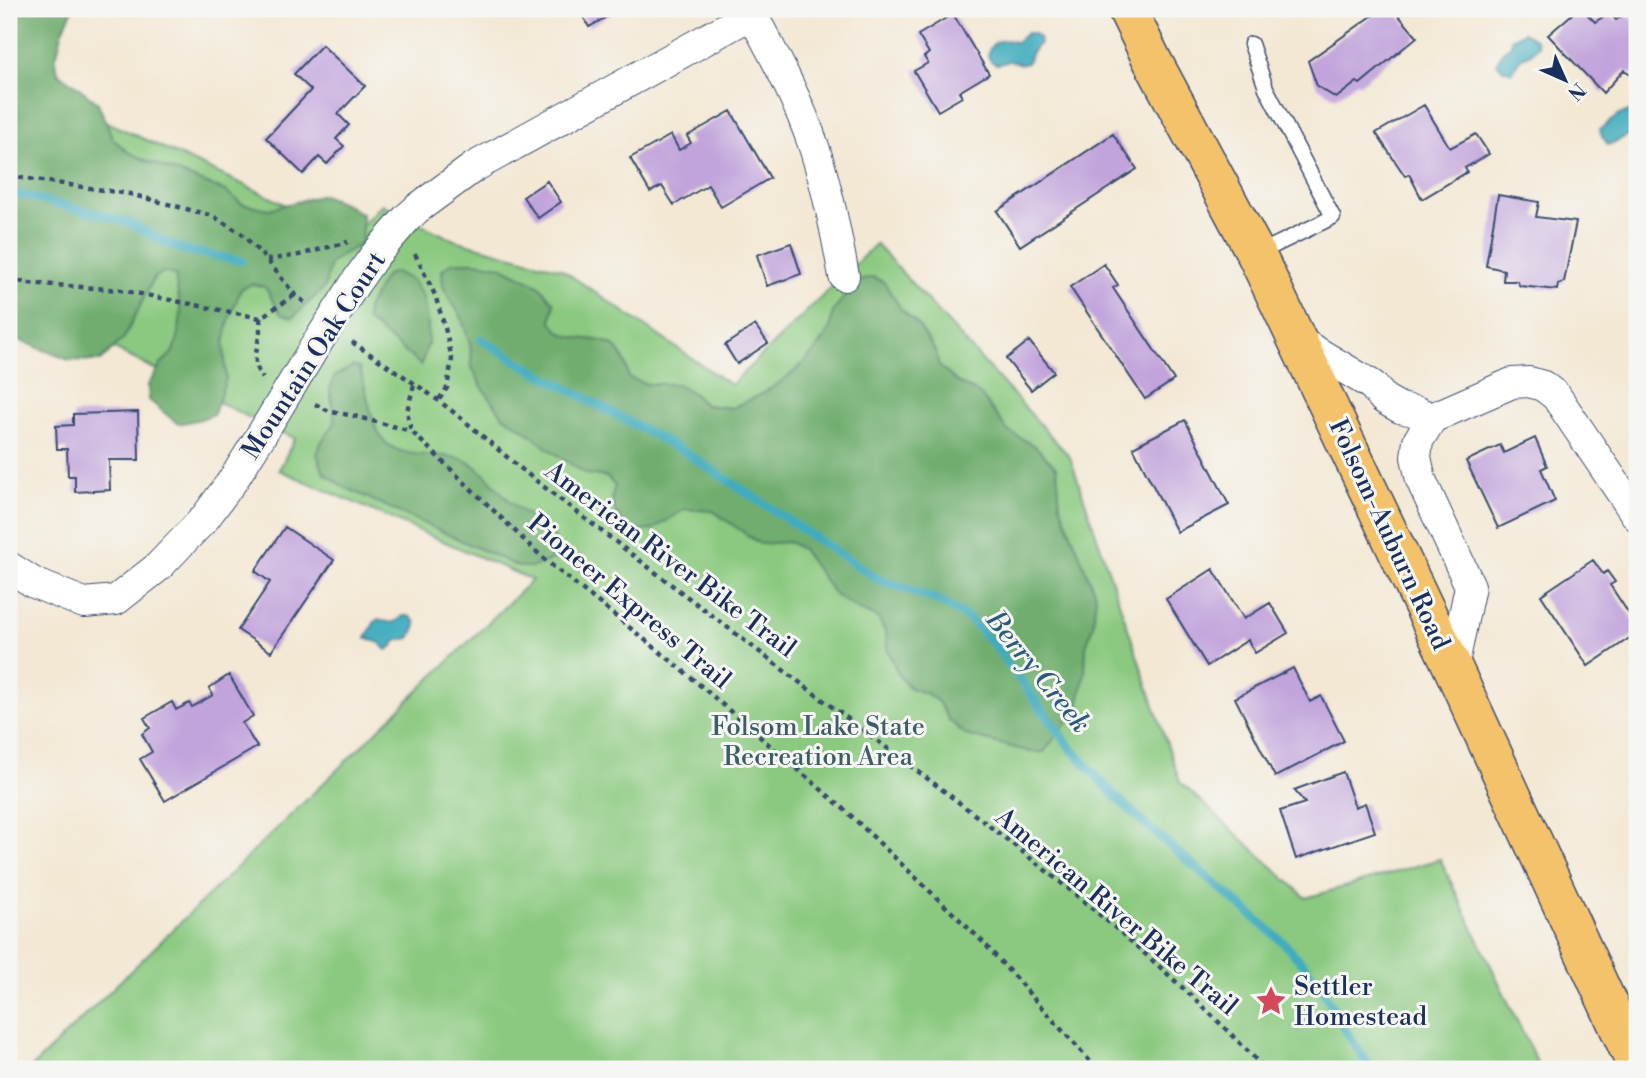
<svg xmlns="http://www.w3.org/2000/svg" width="1646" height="1078" font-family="'Libre Bodoni',serif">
	<rect width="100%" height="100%" fill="#f6f6f2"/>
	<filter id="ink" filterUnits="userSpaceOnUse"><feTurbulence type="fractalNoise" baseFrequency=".0143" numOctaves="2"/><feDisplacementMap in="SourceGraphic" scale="14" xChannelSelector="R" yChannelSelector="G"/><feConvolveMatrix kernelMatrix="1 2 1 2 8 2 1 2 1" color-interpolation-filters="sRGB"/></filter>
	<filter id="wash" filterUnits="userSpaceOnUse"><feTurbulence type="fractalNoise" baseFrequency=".00686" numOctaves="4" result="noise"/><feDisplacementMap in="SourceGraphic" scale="28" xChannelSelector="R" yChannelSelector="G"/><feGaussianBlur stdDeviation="1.57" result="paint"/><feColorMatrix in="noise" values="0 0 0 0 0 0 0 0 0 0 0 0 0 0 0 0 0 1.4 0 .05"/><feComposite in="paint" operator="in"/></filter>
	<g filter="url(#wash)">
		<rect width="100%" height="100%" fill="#f3e8d4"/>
		<path fill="#8ac97f" stroke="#527c6e" stroke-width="2" d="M65,103L266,195L350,238L382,204L407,218L454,240L561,269L731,385L876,244L1070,457L1180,782L1306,898L1440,859L1540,1069H30L532,580L279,470L295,438L266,426L95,339Z"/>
		<path fill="#6fad6e" stroke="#456e66" stroke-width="2" d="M9,9H73L63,30L55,61L59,74L73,83L98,103L113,139L128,152L143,159L225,191L243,204L269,209L323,195L343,203L362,214V244L343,254L330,264L325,287L292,318L280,313L265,287L252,284L241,289L229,320L224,344L226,379L214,414L201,419L178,424L149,400L148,385L162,363L172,353L178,338L181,314L175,275L164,272L154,278L124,338L100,361L69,360L9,336Z
			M453,262H476L501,266L540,286L554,303L551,321C553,324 555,328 558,330C574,344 600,334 616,348C624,354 627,368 629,378L647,384H677L693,393L705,405L732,408L764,393L794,372L814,352L829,331L833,312L855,282L873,277L884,282L901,309L919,326L935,351L939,366L957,382L980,394L1008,431L1035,446L1057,468L1060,505L1096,596L1093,626L1086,646L1085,671L1078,708L1044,752H1031L966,735L949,720L938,702L927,694L910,688L899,676L887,648L886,633L878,618L859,610L835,595L802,549L789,542L760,544L713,511L685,509L652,530L630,531C617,516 607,506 615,486L607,477L586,474L547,448L525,430L503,416L482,387L472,367L470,344L461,316L451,301L443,286L442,270Z
			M395,272L412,280L423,297L428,326V343L421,365L366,320L367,308L386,275Z
			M353,366L359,368C368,389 370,429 386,443C408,461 441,451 464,460C489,471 499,495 520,510C528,516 541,520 548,528C551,531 557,542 557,547C558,550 556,554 556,558L533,567H519L344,487L324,473L317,454L322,441L335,423L330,389L335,376Z"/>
		<path fill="#3facbd" stroke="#2d6e8e" stroke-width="2" d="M1524,32L1536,40L1538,46L1533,52L1521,58L1512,72L1502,69L1497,63L1503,51L1511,45V39Z
			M1027,33H1033L1039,37L1040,43L1032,52L1027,63C1018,66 1018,61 1010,61C1004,61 1000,67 994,63C983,57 990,44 999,41C1005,39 1010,41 1016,42Z
			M1633,109L1637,111V129L1634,133L1608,145L1602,136L1600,129L1619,115Z
			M403,616H409L415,621L416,626L410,638L395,641L393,646L387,650L380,643L366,638L374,623L378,619C388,623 395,625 403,616Z"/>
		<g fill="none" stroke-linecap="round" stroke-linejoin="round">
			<path stroke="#3facbd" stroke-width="9" d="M9,192L107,216L129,223L167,243L184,250L242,261
				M481,339L522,364L685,452L878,579L938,600L970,619L995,646L1070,747L1114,795L1152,830L1283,942L1309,971L1328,999L1344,1028L1371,1069"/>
		</g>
		<g id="blocks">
			<path fill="#c1a4dc" d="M579,9H620L589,27Z
				M1382,9H1393L1417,37L1360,84L1357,82L1336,98L1317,86L1308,61Z
				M1578,9H1582L1595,22L1609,13L1616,20L1626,13L1637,24V68L1631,74L1624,70L1603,93L1548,35Z
				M953,14L989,74L959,92L962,97L938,111L914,71L928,63L924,57L929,53L918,35Z
				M322,45L365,86L338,114L349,125L336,139L344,146L327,164L319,157L303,174L266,138L311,90L294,74Z
				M1424,105L1450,148L1476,134L1489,154L1465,168L1467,172L1422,199L1409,174L1405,176L1376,133Z
				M731,111L770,178L721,207L708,185L674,205L662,186L650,192L630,158L671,135L679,150L691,143L687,136Z
				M1113,134L1137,169L1020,246L997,211Z
				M547,181L561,202L538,218L523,197Z
				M1498,195L1539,202L1536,217L1576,222L1564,282L1558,284L1557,290L1520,286L1517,281H1503L1504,270L1486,266Z
				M791,243L801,274L767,286L757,255Z
				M1104,264L1118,285L1113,288L1174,380L1145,399L1070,287Z
				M755,325L768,343L737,364L725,345Z
				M1029,341L1054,372L1031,390L1006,359Z
				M138,412L139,460H109L110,490L75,492V476H68L67,449H57L56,426L73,425V414Z
				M1185,420L1229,505L1177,532L1133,447Z
				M1535,438L1547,466L1541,469L1555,501L1498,528L1466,461L1500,445L1504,453Z
				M285,527L334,560L271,652L238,630L270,582L255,571Z
				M1593,560L1603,574L1607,571L1615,582L1610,585L1637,626V633L1588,666L1541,595Z
				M1213,569L1244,619L1270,603L1288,633L1255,653L1248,640L1207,666L1166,599Z
				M1293,668L1310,702L1321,696L1344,741L1275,777L1235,698Z
				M229,675L253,716L242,723L257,747L165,801L140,759L152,752L142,734L150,728L144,718L172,702L176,710L189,703L192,707L213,695L209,688Z
				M1343,772L1355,807L1365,803L1375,832L1296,859L1280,811L1305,803L1294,790Z"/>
		</g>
	</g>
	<g filter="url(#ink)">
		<use href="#blocks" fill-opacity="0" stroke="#3b4b70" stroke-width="2"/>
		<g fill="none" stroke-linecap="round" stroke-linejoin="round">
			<defs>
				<path id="service" d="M1251,44L1266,88L1333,217L1257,254"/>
				<path id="minor" d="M749,9C774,54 799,101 815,150C828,191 836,233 844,276
					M407,218L418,208L474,167L752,14
					M1297,340L1372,385L1384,399L1400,408L1418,412L1432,418
					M9,567L34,583L84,603L116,600L158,567L205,518L233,480L260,437
					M1453,668L1470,586L1421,480L1416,457L1418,441L1432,418L1512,383L1529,382L1543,386L1556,396L1637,516"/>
				<path id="primary" d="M1127,9L1152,60L1256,254L1297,340L1453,668L1637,1067"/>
			</defs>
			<use href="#service" stroke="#3b4b70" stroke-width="17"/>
			<use href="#minor" stroke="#3b4b70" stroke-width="32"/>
			<use href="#primary" stroke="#3b4b70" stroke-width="41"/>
			<path stroke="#3b4b70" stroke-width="4.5" stroke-dasharray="5 5" stroke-linecap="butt" d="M9,176L130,194L213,216L242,234L267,260L295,295L308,305
				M415,254L435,295L445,328L452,359L447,388L438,401
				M267,260L299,255L348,242
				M9,279L28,283L121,290L260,318L295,295
				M260,318C263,339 247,361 263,378
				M352,342C381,362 411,380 439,401C471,425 500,452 530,476C614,541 698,605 782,669C947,794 1122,918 1265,1069
				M414,385L407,411L411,431L544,559L680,668L845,810L983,942L1097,1069
				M315,404L331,412L350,415L411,431"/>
			<use href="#service" stroke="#fff" stroke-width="14"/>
			<use href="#minor" stroke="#fff" stroke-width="30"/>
			<use href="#primary" stroke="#f4c26a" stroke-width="38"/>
			<defs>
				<path id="minor-bridge" d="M260,437L314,348L356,282L375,255L407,218"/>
			</defs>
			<use href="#minor-bridge" stroke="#3b4b70" stroke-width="32" stroke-linecap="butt"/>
			<use href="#minor-bridge" stroke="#fff" stroke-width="30"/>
		</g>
	</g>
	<defs>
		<symbol id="sight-bare" viewBox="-9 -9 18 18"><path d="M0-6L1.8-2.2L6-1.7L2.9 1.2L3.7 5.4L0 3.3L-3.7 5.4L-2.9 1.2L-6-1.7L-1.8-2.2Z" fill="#d1495b" stroke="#f6f6f2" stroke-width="2.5" paint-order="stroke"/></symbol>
	</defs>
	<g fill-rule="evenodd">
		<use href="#sight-bare" x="1249" y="979" width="44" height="44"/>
	</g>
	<g text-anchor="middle" stroke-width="6" stroke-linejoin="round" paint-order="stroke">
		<g font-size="26" fill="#1b2f5e" stroke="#f6f6f2">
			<text transform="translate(313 355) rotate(-57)" y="9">Mountain Oak Court</text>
			<text transform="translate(1390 534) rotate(65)" y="9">Folsom-Auburn Road</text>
			<text transform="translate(671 559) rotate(37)" y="9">American River Bike Trail</text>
			<text transform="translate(630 601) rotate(40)" y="9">Pioneer Express Trail</text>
			<text transform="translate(1117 911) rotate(40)" y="9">American River Bike Trail</text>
		</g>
		<g font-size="26" fill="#3c5d68" stroke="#f6f6f2">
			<text x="818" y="735">Folsom Lake State<tspan x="818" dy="30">Recreation Area</tspan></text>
		</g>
		<g font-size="26" fill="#1b2f5e" stroke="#f6f6f2" text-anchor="start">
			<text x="1294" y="995">Settler<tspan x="1294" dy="30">Homestead</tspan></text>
		</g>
		<g font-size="28" font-style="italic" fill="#285b7f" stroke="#f6f6f2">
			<text transform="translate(1039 671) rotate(51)" y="10">Berry Creek</text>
		</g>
	</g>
	<rect width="1646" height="1078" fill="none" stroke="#f6f6f2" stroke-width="35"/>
	<g transform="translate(1565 80) rotate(135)" stroke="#f6f6f2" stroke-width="5" paint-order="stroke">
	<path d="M0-5L12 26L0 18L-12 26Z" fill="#1b2f5e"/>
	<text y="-10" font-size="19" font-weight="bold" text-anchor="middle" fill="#1b2f5e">N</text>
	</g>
</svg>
